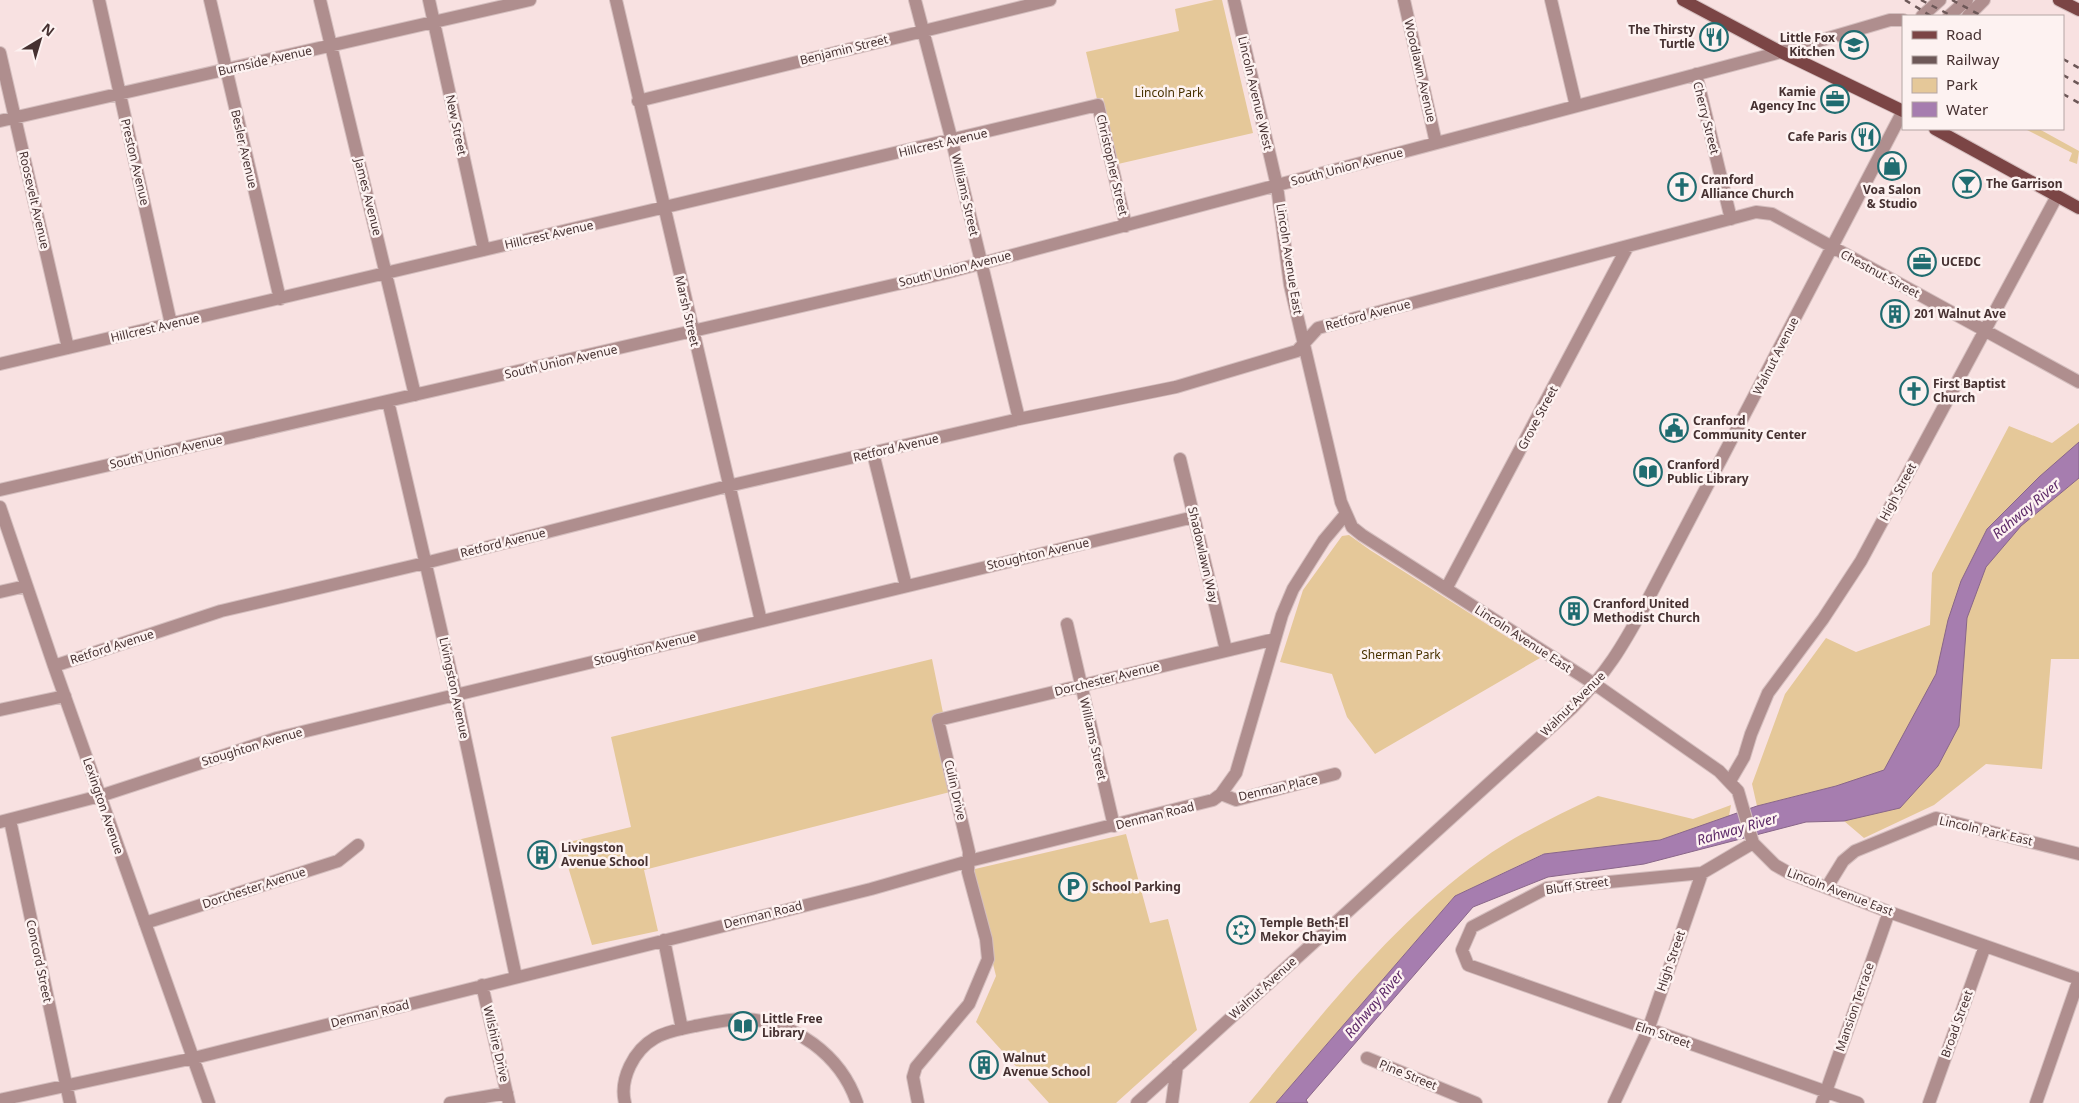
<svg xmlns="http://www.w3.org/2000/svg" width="2079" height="1103" font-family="'Noto Sans',sans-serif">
	<rect width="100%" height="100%" fill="#f8e1e1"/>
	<path fill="#e5c899" d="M1214,0H1222L1253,133L1118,164L1103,98L1097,99L1086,52L1179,31L1175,9Z
		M2025,129H2039L2079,151L2077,164L2069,161L2072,153Z
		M2079,423V659H2051L2042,769L1986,764L1934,805L1864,838L1844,821L1836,786L1757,806L1752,784L1785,694L1826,638L1856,652L1930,625L1932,573L2009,426L2052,443Z
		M1349,535L1370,550L1540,658L1375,754L1347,717L1332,674L1280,662L1303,590L1342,536Z
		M932,659L975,869L1126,834L1150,923L1168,919L1197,1030L1116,1103H1049L976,1022L996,976L950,792L644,870L658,931L592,945L561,844L631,827L611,737Z
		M1598,796L1693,819L1731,805L1729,816L1660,840L1543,854L1455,896L1276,1103H1249C1318,1019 1393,923 1481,860C1517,834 1558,815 1598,796Z"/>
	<path fill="#a67daf" stroke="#896689" d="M2079,442V478L2021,526L1986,567L1967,618L1959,726L1938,766L1900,808L1844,821L1806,822L1644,864L1548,877L1473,907L1306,1100L1308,1103H1276L1455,896L1544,854L1660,840L1757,806L1836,786L1884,770L1936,674L1948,620L1961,581L1987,529L2039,477Z"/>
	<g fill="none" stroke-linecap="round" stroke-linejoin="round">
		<defs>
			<path id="minor" d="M99,0L171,324
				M210,0L280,299
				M320,0L415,395
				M429,0L484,250
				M616,0L761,621
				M915,0L952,141L1019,419
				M1234,0L1277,186L1290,285L1341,502L1352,527L1362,535L1596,685L1719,771L1738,791L1753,843L1775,865L1789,873L1889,912L2079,979
				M1404,0L1436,143
				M1551,0L1576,106
				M1922,16L1940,0
				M1949,16L1967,0
				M1968,16L1984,0
				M0,53L68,348
				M1696,74L1731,219
				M638,101L1050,0
				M0,121L530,0
				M0,364L1098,105L1126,226
				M388,401L454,686L516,977
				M873,453L906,586
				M1180,459L1226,650
				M0,490L941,274L1781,52L1890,20H1903
				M0,507L54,666L209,1103
				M1446,589L1628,246
				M0,592L26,586
				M1067,624L1114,826
				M54,666L221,611L425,563L728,486L1019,419L1176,387L1297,351L1318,328L1756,212L1772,214L2079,382
				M0,710L65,696
				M1730,781L1744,757L1751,734L1768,693L1823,619L1861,561L2057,196
				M1221,794L1236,800L1335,774
				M10,820L70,1103
				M0,822L100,796L277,738L1194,517
				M1702,873L1547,888L1472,927L1462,950L1468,965L1858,1103
				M1827,887L1843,861L1855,851L1936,818L2079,854
				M145,923L338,861L358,845
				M664,940L682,1029
				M482,985L509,1103
				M1367,1058L1476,1103
				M0,1100L194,1058L871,889L969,861L1213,800L1221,794L1236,773L1282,615L1293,589L1324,540L1345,515
				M450,1103L507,1093
				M625,1103C619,1079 634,1050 655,1038C667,1031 682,1029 695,1026C711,1023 728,1019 744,1019C794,1021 841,1055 857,1103
				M918,1103L913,1077L916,1067L969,1004L988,959L986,939L968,872L969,852L938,720L1275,639
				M1137,1103L1572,708C1607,673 1622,647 1645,605L1903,111
				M1172,1103L1177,1066
				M1614,1103L1648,1030L1702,873L1753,843
				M1822,1103L1889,912
				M1929,1103L1985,946
				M2036,1103L2079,979"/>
			<path id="major" d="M1683,0L1781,52L1903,111
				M2059,0L2079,10
				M1935,129L2079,208"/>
		</defs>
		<use href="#minor" stroke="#d4bebe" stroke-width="14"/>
		<use href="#major" stroke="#d4bebe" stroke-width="14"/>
		<use href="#minor" stroke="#af8e8e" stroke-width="12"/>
		<use href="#major" stroke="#7b4545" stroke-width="12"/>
		<path stroke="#6d5858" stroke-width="2.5" stroke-dasharray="6 6" stroke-linecap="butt" d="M1905,0L1931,16
			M1921,0L1952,16
			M1952,0L1982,16
			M2063,59L2079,68
			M2063,75L2079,84
			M2063,94L2079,103"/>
	</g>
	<defs>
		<symbol id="restaurant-ring" viewBox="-11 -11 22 22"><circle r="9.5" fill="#fdf2f1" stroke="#206c70" stroke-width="1.5"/><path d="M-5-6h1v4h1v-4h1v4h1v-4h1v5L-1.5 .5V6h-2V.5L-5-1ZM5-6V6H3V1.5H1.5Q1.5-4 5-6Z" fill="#206c70"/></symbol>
		<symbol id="school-ring" viewBox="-11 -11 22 22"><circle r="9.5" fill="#fdf2f1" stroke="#206c70" stroke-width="1.5"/><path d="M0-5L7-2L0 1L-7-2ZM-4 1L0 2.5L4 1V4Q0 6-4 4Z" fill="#206c70"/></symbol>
		<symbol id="office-ring" viewBox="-11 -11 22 22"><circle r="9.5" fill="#fdf2f1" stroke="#206c70" stroke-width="1.5"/><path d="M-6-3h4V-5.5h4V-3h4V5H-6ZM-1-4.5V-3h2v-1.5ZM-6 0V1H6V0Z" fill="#206c70"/></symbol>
		<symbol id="shop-ring" viewBox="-11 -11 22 22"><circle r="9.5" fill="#fdf2f1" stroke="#206c70" stroke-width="1.5"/><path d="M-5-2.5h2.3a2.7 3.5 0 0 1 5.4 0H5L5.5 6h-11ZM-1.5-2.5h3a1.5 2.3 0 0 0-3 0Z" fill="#206c70"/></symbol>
		<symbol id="bar-ring" viewBox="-11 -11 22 22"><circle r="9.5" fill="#fdf2f1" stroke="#206c70" stroke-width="1.5"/><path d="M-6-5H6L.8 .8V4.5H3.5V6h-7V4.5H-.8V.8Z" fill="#206c70"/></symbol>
		<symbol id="church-ring" viewBox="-11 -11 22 22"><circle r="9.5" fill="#fdf2f1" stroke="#206c70" stroke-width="1.5"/><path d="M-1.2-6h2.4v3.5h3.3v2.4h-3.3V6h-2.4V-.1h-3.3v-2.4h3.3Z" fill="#206c70"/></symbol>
		<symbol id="building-ring" viewBox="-11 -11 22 22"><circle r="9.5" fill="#fdf2f1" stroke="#206c70" stroke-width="1.5"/><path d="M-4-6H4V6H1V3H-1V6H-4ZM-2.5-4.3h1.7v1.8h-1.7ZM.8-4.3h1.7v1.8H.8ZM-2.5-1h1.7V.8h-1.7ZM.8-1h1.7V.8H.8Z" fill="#206c70"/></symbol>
		<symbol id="civic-ring" viewBox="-11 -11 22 22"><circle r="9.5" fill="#fdf2f1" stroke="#206c70" stroke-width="1.5"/><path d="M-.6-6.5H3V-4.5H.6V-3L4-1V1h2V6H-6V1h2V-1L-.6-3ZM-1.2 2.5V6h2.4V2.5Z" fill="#206c70"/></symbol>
		<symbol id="library-ring" viewBox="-11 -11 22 22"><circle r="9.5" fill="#fdf2f1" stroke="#206c70" stroke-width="1.5"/><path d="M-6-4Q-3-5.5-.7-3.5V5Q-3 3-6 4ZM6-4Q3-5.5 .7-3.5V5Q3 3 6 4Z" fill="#206c70"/></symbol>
		<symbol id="parking-ring" viewBox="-11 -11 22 22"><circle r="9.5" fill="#fdf2f1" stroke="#206c70" stroke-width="1.5"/><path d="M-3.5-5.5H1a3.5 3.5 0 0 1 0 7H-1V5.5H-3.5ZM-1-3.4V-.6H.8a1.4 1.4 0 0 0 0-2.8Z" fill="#206c70"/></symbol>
		<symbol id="synagogue-ring" viewBox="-11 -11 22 22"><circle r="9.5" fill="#fdf2f1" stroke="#206c70" stroke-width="1.5"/><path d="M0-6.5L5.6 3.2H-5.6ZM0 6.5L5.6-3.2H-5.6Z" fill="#206c70"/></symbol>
	</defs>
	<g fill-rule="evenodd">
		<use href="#restaurant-ring" x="1698" y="21" width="32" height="32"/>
		<use href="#school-ring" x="1838" y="29" width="32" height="32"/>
		<use href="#office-ring" x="1819" y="83" width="32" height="32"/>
		<use href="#restaurant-ring" x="1850" y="121" width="32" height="32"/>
		<use href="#shop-ring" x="1876" y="150" width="32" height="32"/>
		<use href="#bar-ring" x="1951" y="168" width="32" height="32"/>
		<use href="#church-ring" x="1666" y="171" width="32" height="32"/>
		<use href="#office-ring" x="1906" y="246" width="32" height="32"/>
		<use href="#building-ring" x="1879" y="298" width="32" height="32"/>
		<use href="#church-ring" x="1898" y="375" width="32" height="32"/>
		<use href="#civic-ring" x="1658" y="412" width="32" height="32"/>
		<use href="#library-ring" x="1632" y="456" width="32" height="32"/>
		<use href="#building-ring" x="1558" y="595" width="32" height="32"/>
		<use href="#building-ring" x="526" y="839" width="32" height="32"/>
		<use href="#parking-ring" x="1057" y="871" width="32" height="32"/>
		<use href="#synagogue-ring" x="1225" y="914" width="32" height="32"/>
		<use href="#library-ring" x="727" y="1010" width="32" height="32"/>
		<use href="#building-ring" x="968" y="1049" width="32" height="32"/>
	</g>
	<g text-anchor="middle" stroke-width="5" stroke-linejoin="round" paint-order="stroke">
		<g font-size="12" font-weight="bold" fill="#463131" stroke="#fdf2f1" text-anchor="start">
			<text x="1695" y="34" text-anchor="end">The Thirsty<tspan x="1695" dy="14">Turtle</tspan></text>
			<text x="1835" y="42" text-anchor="end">Little Fox<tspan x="1835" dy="14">Kitchen</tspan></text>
			<text x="1816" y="96" text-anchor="end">Kamie<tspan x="1816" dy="14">Agency Inc</tspan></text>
			<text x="1847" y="141" text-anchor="end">Cafe Paris</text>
			<text x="1701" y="184">Cranford<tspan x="1701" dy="14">Alliance Church</tspan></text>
			<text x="1986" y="188">The Garrison</text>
			<text x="1892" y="194" text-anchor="middle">Voa Salon<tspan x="1892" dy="14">&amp; Studio</tspan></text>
			<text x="1941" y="266">UCEDC</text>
			<text x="1914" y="318">201 Walnut Ave</text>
			<text x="1933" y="388">First Baptist<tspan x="1933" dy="14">Church</tspan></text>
			<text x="1693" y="425">Cranford<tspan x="1693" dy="14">Community Center</tspan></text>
			<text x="1667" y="469">Cranford<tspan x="1667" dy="14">Public Library</tspan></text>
			<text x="1593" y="608">Cranford United<tspan x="1593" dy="14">Methodist Church</tspan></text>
			<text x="561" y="852">Livingston<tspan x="561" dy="14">Avenue School</tspan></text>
			<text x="1092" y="891">School Parking</text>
			<text x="1260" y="927">Temple Beth-El<tspan x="1260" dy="14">Mekor Chayim</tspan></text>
			<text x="762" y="1023">Little Free<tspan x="762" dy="14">Library</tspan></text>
			<text x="1003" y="1062">Walnut<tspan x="1003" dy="14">Avenue School</tspan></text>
		</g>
		<g font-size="12" fill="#463131" stroke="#fdf2f1">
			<text transform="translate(844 50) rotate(-14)" y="4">Benjamin Street</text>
			<text transform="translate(265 61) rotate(-13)" y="4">Burnside Avenue</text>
			<text transform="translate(1420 71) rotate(77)" y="4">Woodlawn Avenue</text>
			<text transform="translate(1255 93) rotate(77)" y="4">Lincoln Avenue West</text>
			<text transform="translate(1706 118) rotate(76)" y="4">Cherry Street</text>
			<text transform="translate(456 125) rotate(78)" y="4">New Street</text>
			<text transform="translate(943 143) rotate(-13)" y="4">Hillcrest Avenue</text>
			<text transform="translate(244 149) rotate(77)" y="4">Besler Avenue</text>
			<text transform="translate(135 162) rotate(77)" y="4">Preston Avenue</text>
			<text transform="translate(1112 165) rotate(77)" y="4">Christopher Street</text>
			<text transform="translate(1347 167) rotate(-15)" y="4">South Union Avenue</text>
			<text transform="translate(965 195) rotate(77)" y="4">Williams Street</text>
			<text transform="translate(368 197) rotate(76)" y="4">James Avenue</text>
			<text transform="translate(34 200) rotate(77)" y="4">Roosevelt Avenue</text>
			<text transform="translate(549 235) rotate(-13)" y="4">Hillcrest Avenue</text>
			<text transform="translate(1289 259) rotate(81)" y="4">Lincoln Avenue East</text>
			<text transform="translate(955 269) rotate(-14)" y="4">South Union Avenue</text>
			<text transform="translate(1880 274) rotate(28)" y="4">Chestnut Street</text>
			<text transform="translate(687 311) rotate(77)" y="4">Marsh Street</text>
			<text transform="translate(1368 315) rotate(-15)" y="4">Retford Avenue</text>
			<text transform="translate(155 328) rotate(-13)" y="4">Hillcrest Avenue</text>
			<text transform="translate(1776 356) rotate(-63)" y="4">Walnut Avenue</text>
			<text transform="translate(561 362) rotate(-13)" y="4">South Union Avenue</text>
			<text transform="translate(1538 418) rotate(-62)" y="4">Grove Street</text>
			<text transform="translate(896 448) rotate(-13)" y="4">Retford Avenue</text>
			<text transform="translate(166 452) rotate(-13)" y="4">South Union Avenue</text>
			<text transform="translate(1898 492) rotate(-62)" y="4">High Street</text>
			<text transform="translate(503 543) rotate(-14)" y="4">Retford Avenue</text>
			<text transform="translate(1038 554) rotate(-13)" y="4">Stoughton Avenue</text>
			<text transform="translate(1203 555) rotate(77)" y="4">Shadowlawn Way</text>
			<text transform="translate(1523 639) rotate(33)" y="4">Lincoln Avenue East</text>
			<text transform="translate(112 647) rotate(-18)" y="4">Retford Avenue</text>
			<text transform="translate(645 649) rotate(-14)" y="4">Stoughton Avenue</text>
			<text transform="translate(1107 679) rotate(-14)" y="4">Dorchester Avenue</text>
			<text transform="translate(454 688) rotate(78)" y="4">Livingston Avenue</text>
			<text transform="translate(1573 704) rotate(-45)" y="4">Walnut Avenue</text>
			<text transform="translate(1093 739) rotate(77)" y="4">Williams Street</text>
			<text transform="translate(252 747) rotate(-17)" y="4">Stoughton Avenue</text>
			<text transform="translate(1278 788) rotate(-13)" y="4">Denman Place</text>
			<text transform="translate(955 790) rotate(77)" y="4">Culin Drive</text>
			<text transform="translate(103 806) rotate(71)" y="4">Lexington Avenue</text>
			<text transform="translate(1155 816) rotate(-14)" y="4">Denman Road</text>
			<text transform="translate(1986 831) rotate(13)" y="4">Lincoln Park East</text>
			<text transform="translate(1577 886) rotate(-8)" y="4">Bluff Street</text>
			<text transform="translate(254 888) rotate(-18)" y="4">Dorchester Avenue</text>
			<text transform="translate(1840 892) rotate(21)" y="4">Lincoln Avenue East</text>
			<text transform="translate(763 915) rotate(-14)" y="4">Denman Road</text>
			<text transform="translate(39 961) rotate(78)" y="4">Concord Street</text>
			<text transform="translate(1671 961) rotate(-71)" y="4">High Street</text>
			<text transform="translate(1263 988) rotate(-42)" y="4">Walnut Avenue</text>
			<text transform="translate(1855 1007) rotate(-71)" y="4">Mansion Terrace</text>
			<text transform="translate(370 1014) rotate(-14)" y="4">Denman Road</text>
			<text transform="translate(1957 1024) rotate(-70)" y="4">Broad Street</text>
			<text transform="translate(1663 1035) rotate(19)" y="4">Elm Street</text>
			<text transform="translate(496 1044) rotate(77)" y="4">Wilshire Drive</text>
			<text transform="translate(1408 1075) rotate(22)" y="4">Pine Street</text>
		</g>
		<g font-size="12" fill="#483100" stroke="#fdf2f1">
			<text x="1169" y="97">Lincoln Park</text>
			<text x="1401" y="659">Sherman Park</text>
		</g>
		<g font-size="14" font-style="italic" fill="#5e2a69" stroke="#fdf2f1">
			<text transform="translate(2026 509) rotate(-40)" y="5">Rahway River</text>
			<text transform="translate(1737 829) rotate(-16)" y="5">Rahway River</text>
			<text transform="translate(1374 1004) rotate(-50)" y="5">Rahway River</text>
		</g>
	</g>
	<rect x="1902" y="15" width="162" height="115" fill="#fdf2f1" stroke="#b4a5a4"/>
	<rect x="1912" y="31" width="25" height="8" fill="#7b4545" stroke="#b4a5a4"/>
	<text x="1946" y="40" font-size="15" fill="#463131">Road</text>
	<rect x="1912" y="56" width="25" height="8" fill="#6d5858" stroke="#b4a5a4"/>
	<text x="1946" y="65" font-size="15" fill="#463131">Railway</text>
	<rect x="1912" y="78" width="25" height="15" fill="#e5c899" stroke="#b4a5a4"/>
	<text x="1946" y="90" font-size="15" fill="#463131">Park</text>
	<rect x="1912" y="102" width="25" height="15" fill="#a67daf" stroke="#b4a5a4"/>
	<text x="1946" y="115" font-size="15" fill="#463131">Water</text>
	<g transform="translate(40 40) rotate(38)" stroke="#fdf2f1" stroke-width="4" paint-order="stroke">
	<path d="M0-4L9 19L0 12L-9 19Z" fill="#463131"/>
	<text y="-8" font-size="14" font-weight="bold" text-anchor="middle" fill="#463131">N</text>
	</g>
</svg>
